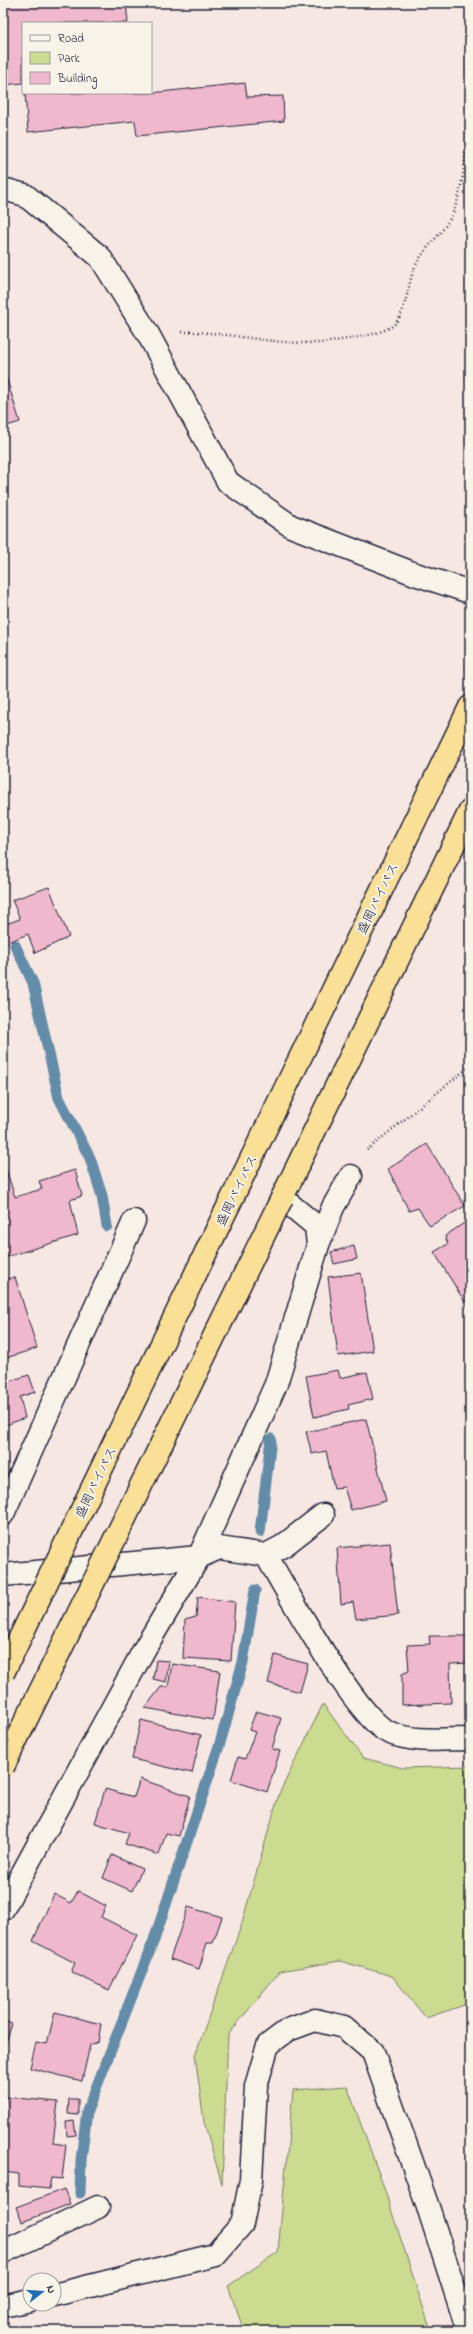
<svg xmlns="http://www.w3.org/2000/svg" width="473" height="2334" font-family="'Indie Flower','Klee One',sans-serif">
	<rect width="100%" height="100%" fill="#f6e7e3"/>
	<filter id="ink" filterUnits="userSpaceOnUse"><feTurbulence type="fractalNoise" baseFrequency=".025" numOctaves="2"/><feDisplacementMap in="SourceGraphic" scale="8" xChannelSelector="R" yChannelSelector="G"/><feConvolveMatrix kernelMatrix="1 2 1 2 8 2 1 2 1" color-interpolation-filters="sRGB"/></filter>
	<g filter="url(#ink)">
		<path fill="#cbdc90" stroke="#767f66" d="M323,1704L363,1758L403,1768L470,1766V2003L426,2018L392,1976L340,1961L280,1971L228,2035L222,2184L204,2122L195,2055L241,1926L279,1794Z
			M347,2086L383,2185L431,2331H244L228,2286L278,2252L293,2090Z"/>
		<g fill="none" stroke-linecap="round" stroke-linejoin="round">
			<path stroke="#638ca8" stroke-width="11" d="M15,945L33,983L59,1098L90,1158L102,1196L107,1226
				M260,1532L271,1439
				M80,2193L81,2160L87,2111L154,1940L220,1743L243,1662L255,1590"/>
		</g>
		<path fill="#f0b8cd" stroke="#22223b" d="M3,3H126L128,23H23V83L3,85Z
			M245,83L247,97L283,96L284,121L137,136L135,121L28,132L25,93H151Z
			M3,367L20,422L3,427Z
			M3,586L7,599L3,600Z
			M49,887L69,937L35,953L28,934L3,944V925L20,919L12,900Z
			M427,1144L465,1206L430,1226L418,1208L409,1211L388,1169Z
			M3,1160L15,1197L42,1189L39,1181L75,1170L82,1196L70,1200L78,1235L3,1258Z
			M467,1221L470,1226V1306L468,1307L434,1252L448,1244L445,1236Z
			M354,1246L357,1259L334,1264L331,1252Z
			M361,1273L373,1351L338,1356L328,1277Z
			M15,1277L37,1348L3,1359V1280Z
			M338,1370L340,1378L367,1372L373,1399L348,1405L349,1409L314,1417L306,1376Z
			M29,1375L35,1392L20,1397L25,1418L3,1426V1383Z
			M366,1419L386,1501L351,1510L344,1487L334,1488L326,1451L312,1454L306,1432Z
			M390,1543L398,1615L356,1619L353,1602L341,1604L337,1548Z
			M198,1597L235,1602L231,1661L183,1658L185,1620L196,1617Z
			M429,1636H470V1663L450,1664L451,1703L402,1705V1674L409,1671L407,1645L430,1644Z
			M275,1655L308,1664L300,1692L268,1683Z
			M156,1660L169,1661L166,1682L153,1679Z
			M172,1664L220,1671L213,1720L145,1708L161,1687H168Z
			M256,1711L281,1718L272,1749L280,1751L267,1792L231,1780L238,1757L245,1759L255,1732L249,1730Z
			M141,1720L201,1735L192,1773L132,1759Z
			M140,1779L190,1796L179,1836L166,1833L159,1855L125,1844L129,1833L95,1823L105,1789L134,1797Z
			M112,1855L142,1869L132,1891L103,1878Z
			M78,1891L106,1906L101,1917L137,1935L109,1990L71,1972L75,1963L33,1941L54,1894L71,1903Z
			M188,1907L222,1917L213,1943H207L199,1969L170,1959Z
			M55,2012L101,2024L98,2042L90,2045L82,2081L30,2068L36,2042L47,2044Z
			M3,2021L12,2024L3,2051Z
			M6,2097L58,2102L53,2143L66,2145L62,2179L51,2178L49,2189L19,2186V2174L3,2172V2125Z
			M69,2099H78V2115L68,2114Z
			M74,2121L76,2135L67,2136L66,2122Z
			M64,2189L70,2204L22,2222L16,2207Z"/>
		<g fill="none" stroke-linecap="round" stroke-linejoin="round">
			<defs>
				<path id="minor" d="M3,189L25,195L100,257L148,334L228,482L291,526L415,574L470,592
					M282,1198L316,1226L318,1245
					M3,1514L134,1221
					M266,1555L283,1546L323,1515
					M199,1557L276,1384L318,1245L333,1207L351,1176
					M199,1557L219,1548L266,1555C287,1591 356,1717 388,1732C412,1743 444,1739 470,1739
					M3,1575L199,1557L145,1648L3,1909
					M3,2252L98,2207
					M54,2295L215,2255L242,2224L251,2180L256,2086L268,2045L288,2030L315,2020L344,2027L373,2052L429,2210L468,2331
					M3,2306L30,2300"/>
				<path id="highway" d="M282,1198L470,811
					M208,1248L470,707"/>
			</defs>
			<use href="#minor" stroke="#22223b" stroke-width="25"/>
			<use href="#highway" stroke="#22223b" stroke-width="25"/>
			<path stroke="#22223b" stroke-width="2.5" stroke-dasharray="1 3" stroke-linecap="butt" d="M182,332H200C238,335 276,344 314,343C328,343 340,340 353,338C365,336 380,333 391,327C405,319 408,284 414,269C423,248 442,235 452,215C473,168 466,87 467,35
				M367,1150L470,1066"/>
			<use href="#minor" stroke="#f7f3e8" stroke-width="22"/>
			<use href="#highway" stroke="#fadf96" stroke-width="22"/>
			<defs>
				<path id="highway-bridge" d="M3,1673L208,1248
					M3,1767L282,1198"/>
			</defs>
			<use href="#highway-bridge" stroke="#22223b" stroke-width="25" stroke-linecap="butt"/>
			<use href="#highway-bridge" stroke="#fadf96" stroke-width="22"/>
		</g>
	</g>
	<g text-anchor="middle" stroke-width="4" stroke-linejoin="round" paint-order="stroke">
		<g font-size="13" fill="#22223b" stroke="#f7f3e8">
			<text transform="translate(377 898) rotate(-64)" y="5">盛岡バイパス</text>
			<text transform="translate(236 1190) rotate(-64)" y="5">盛岡バイパス</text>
			<text transform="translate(95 1482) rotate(-64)" y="5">盛岡バイパス</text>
		</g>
	</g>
	<rect width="473" height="2334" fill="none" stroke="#f7f3e8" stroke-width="16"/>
	<rect x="8" y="8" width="457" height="2318" fill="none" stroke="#22223b" stroke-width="1.5" filter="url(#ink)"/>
	<rect x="22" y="22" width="130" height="72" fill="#f7f3e8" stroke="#a29fa3"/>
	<rect x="30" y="35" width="20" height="6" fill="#f7f3e8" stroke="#a29fa3"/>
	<text x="58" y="42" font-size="12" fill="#22223b">Road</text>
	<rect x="30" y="52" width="20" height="12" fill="#cbdc90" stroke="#a29fa3"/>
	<text x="58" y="62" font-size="12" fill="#22223b">Park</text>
	<rect x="30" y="72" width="20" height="12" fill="#f0b8cd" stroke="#a29fa3"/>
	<text x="58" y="82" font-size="12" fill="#22223b">Building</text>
	<g transform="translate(42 2292) rotate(73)"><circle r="19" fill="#f7f3e8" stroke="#a29fa3"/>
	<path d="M0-3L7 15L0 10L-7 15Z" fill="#1f6fb2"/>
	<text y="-6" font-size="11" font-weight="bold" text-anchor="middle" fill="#22223b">N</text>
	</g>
</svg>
